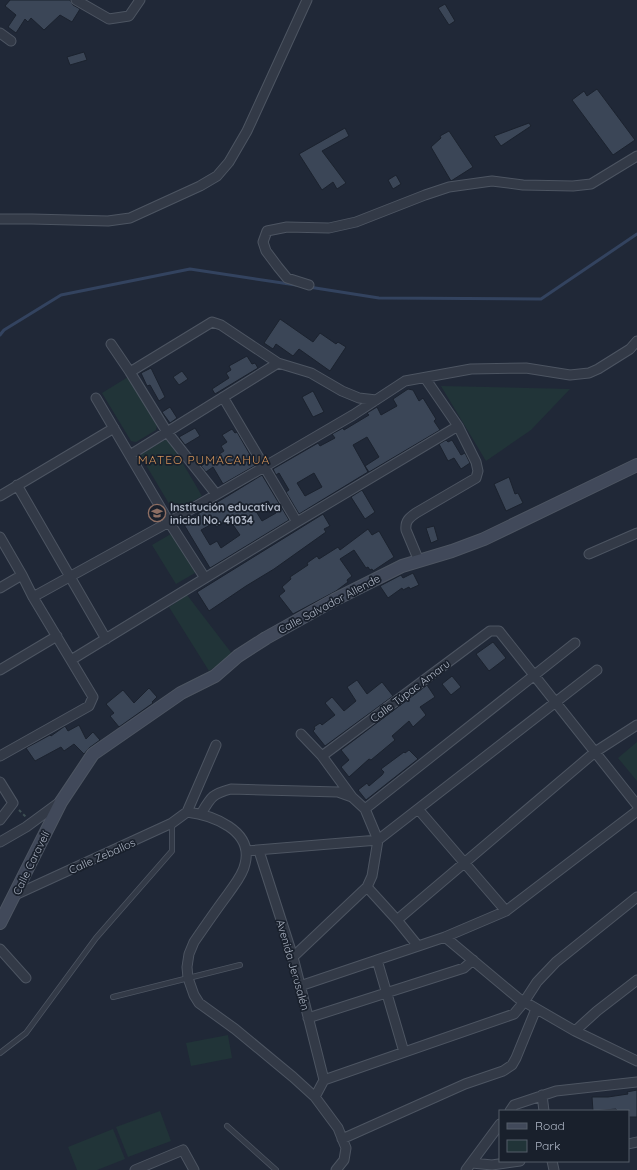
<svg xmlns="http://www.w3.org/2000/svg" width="637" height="1170" font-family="Quicksand,sans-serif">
	<rect width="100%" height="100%" fill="#202837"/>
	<path fill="#213438" d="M128,377L157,425L156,430L136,442L131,441L102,393Z
		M441,386L570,389L531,430L486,461Z
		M168,438L202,496L174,512L140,455Z
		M176,531L200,570L176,584L152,545Z
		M187,595L233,655L209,671L169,607Z
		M637,742V781L618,758Z
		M228,1035L232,1058L191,1066L186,1043Z
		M160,1111L171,1141L128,1157L116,1127Z
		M113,1129L125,1159L97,1170H77L68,1147Z"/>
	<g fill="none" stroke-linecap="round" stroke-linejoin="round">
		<path stroke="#33435f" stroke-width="3" d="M309,287L379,298L541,299L637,234
			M0,335L4,330L61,295L190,269L296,285"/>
	</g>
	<path fill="#3b4657" stroke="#1b222e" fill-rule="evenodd" d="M10,0H70L73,5L80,9L72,22L60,15L44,30L31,18L28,22L25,19L16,33L8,27L16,15L5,6Z
		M445,4L455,21L449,25L438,8Z
		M84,52L87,60L70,65L67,57Z
		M597,89L635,140L613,155L572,100L584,91L587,96Z
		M529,123L531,126L501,146L494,136Z
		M345,128L349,136L322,151L346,183L337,189L333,182L322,190L299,154Z
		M449,131L473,167L451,181L431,147L441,138L440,136Z
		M396,175L401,184L393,189L388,180Z
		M280,319L313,342L320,333L336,344L338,342L346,347L330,371L299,349L293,356L276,344L273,349L264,343Z
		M247,356L252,364L255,363L258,368L215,394L212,389L229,378L226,373L231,370L229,366Z
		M151,368L165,397L159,401L150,385L147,386L141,373Z
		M182,371L188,379L179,385L173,377Z
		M408,389L413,390L419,401L423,398L436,419L434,421L440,430L369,472L365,466L379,457L367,437L353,445L368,472L299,514L286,492L289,490L279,473L276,475L273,469L318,443L320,446L335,438L332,434L343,428L344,430L369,415L367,413L377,407L381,415L397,406L393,399ZM314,473L322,487L305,496L297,483Z
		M313,391L324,412L313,417L302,397Z
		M170,407L177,418L170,423L162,412Z
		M195,428L200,436L185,445L179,437Z
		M232,429L235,433L237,432L256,465L223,484L213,467L206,472L201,466L224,451L221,446L227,442L222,435Z
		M446,440L448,442L452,440L461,455L465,453L470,463L461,469L454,458L448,461L439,444Z
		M262,475L289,520L210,568L183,523ZM268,501L276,513L262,521L254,508ZM229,519L240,535L221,548L217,541L210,545L201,530L214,523L216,527Z
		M509,477L515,494L518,493L523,503L506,511L494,484Z
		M362,490L375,512L365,519L351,497Z
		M323,514L330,526L324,529L326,532L274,569L246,586L209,611L197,592Z
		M434,526L438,540L431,543L426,528Z
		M368,529L372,535L379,531L394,557L373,571L372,569L370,570L368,567L366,568L354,550L340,559L352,576L347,580L348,582L336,591L293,614L279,596L285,591L282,587L291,579L290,577L308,565L307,563L317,556L319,559L338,547L340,550Z
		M413,573L419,585L410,589L409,587L403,590L402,588L388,598L380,586L401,575L403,578Z
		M493,642L506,658L489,671L476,654Z
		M452,676L461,687L451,695L442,684Z
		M357,680L367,694L382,682L393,696L325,746L313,731L315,729L314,727L320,723L322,725L335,715L325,703L332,697L344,711L356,701L347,687Z
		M427,685L435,697L420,707L426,715L413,727L409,721L392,736L395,740L371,760L369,759L349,777L341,767L349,760L341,750Z
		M149,688L157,697L152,702L153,703L119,727L110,716L114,713L106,704L123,690L134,703Z
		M79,725L86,739L93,732L100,740L89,748L84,754L74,744L64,751L61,747L35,761L26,748L50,735L51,736L65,726L68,731Z
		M409,750L418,759L366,800L358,790L367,783L369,786L382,775L384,772L381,769L404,752L405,753Z
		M637,1090V1117H629V1111H618L616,1109L593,1111L592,1097H608L628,1094L627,1092Z"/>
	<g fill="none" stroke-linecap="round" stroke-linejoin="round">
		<defs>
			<path id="lane" d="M113,997L240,965
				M0,1053L26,1033L96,938L172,851V823
				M227,1126L276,1170"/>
			<path id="street" d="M76,0L109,19L129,16L140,0
				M0,33L11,41
				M0,219H32L108,221L130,218L200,186L217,176L229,162L247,131L307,0
				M309,285L287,278L278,267L266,251L263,242L267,231L287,227L329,228L356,222L425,195L449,187L492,181L523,185L573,186L591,184L637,156
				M111,344L130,372L167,432L216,494
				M130,372L212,322L221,325L278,363L311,373L342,391L359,398L376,400
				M223,397L297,522
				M96,398L169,522L205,578
				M130,455L278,363
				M17,485L106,639
				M0,496L114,428
				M0,537L22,575L33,597L93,697L89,706L0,756
				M589,554L637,533
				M419,561L406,530C405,521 409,518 416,513L476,478L478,471L476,462L458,426L425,378
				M0,588L22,575
				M33,597L169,522L264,467L353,415L405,381L471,369L526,368L570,375L589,373L598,369L630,349L637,341
				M71,660L297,522L458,426
				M0,670L57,636
				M301,734L322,756L352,797
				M322,756L490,631H499L637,805
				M0,782L13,803L0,820
				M365,809L575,643
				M418,809L506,911
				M187,812C212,815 254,830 245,864C243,875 234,885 228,894C216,910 205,926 194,942L189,954L187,967L188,978L194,995L199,1003L235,1029L293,1077L315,1097L338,1128L346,1148L344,1160L336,1170
				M201,814C211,797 212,794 231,789L338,792L352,797L365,809L378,840L372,876L367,887L293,957
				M0,842L26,827L60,802
				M246,851L378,840L597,670
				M259,851L293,957L324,1080
				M367,887L397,920L418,946
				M15,895L172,823L187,812L216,745
				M397,920L595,752L637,725
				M445,937L518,998L575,1031L637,1061
				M0,949L26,978
				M377,960L404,1052
				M300,986L445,937L506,911L637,811
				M308,1018L464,968L473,960
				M575,1031L597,1011L637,980
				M542,1095L544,1111
				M315,1097L324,1080L514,1014L524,1002L537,982L556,962L637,897
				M510,1111L514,1105L556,1091L637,1082
				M342,1139L465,1084L503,1071L512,1065L516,1058L536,1009
				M628,1144L637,1142
				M552,1161L554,1170
				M472,1163L492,1165L520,1161
				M135,1170L183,1150L194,1170
				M466,1170L500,1124"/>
			<path id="secondary" d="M0,923L61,802L93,754L181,693L215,676L238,656L266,638L334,600L402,566L452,551L484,539L637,465"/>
		</defs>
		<use href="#lane" stroke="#4d5562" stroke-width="6"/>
		<use href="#street" stroke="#4d5562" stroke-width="11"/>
		<use href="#secondary" stroke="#4d5562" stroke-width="14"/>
		<path stroke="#3f5155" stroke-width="2" stroke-dasharray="3 3" stroke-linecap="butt" d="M19,810L26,817"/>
		<use href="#lane" stroke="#333a47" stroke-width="4.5"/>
		<use href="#street" stroke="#333a47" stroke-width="9"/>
		<use href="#secondary" stroke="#41495a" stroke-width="12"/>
	</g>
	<defs>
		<symbol id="school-ring" viewBox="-11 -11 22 22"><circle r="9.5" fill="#19202c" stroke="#8d6e63" stroke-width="1.5"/><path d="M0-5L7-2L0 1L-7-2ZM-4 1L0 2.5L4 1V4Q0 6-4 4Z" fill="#8d6e63"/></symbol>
	</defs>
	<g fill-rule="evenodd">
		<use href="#school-ring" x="147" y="503" width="20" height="20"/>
	</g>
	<g text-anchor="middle" stroke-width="3.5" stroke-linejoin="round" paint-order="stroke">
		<g font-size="11" font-weight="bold" fill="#adb5c4" stroke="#19202c" text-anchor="start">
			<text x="170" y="511">Institución educativa<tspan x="170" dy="13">inicial No. 41034</tspan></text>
		</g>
		<g font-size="11" fill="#adb5c4" stroke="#19202c">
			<text transform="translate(329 604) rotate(-28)" y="4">Calle Salvador Allende</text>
			<text transform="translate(410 691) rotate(-37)" y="4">Calle Túpac Amaru</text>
			<text transform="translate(102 856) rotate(-24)" y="4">Calle Zeballos</text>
			<text transform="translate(31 863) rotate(-64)" y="4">Calle Caravelí</text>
			<text transform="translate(293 965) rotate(74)" y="4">Avenida Jerusalén</text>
		</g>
		<g font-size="12" letter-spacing="1" fill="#d39359" stroke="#19202c">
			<text x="204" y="464">MATEO PUMACAHUA</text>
		</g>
	</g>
	<rect x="499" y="1110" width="130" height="52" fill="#19202c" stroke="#545c69"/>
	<rect x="507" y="1123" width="20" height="6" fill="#41495a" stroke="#545c69"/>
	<text x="535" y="1130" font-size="12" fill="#adb5c4">Road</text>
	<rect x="507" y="1140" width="20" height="12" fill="#213438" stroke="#545c69"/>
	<text x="535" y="1150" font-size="12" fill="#adb5c4">Park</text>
</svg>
